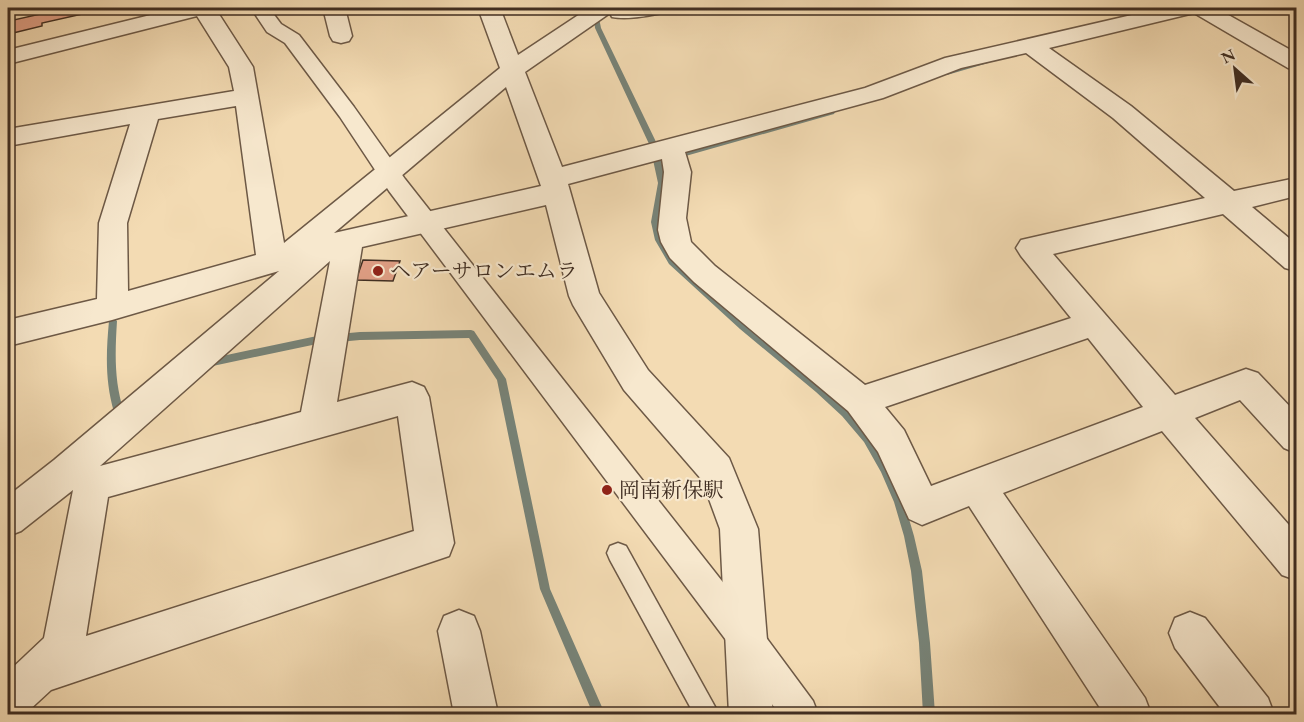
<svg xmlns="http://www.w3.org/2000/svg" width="1304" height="722" font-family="'EB Garamond','Noto Serif JP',serif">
	<rect width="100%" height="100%" fill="#f3dbb3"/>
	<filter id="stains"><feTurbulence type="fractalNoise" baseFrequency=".00333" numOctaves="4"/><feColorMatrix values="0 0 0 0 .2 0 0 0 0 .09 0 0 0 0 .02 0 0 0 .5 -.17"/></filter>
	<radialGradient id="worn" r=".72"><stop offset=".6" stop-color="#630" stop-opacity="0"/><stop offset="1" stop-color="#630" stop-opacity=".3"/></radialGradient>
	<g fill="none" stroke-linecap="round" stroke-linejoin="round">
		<path fill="#778378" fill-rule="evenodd" d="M594,17L599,18L601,28L658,146L666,183L659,222L663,240L675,260L746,324L823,387L848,410L870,436L888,466L904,502L914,536L922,571L930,643L935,714H923L919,643L911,571L904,536L894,502L881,472L864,442L842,416L816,392L740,329L669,264L655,240L651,222L658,183L650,146L595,28Z
			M986,60L989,62L988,63L947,75L944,73Z
			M830,110H834L835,112L834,114L675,159L671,157L672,155Z
			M113,318L117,321C115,353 114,381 124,412L122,415L119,416L116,415L114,412C105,381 106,353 109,321Z
			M471,330L474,331L506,379L550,589L605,714H593L540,589L497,380L469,338L360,340L317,344L208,367L205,366L203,363L205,360L208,359L317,336L360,332Z"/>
	</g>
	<path fill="#e09f85" stroke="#402e22" stroke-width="1.5" d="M54,8H109L42,23V26L9,34V21L54,11Z
		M363,260L400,261L393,281L356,280Z"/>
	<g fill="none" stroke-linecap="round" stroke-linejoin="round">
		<defs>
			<path id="service" d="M618,543L626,546L719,714H694L610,560L607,553L610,546Z"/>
			<path id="pedestrian" d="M251,8H269L281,24L299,35L354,107L405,179L759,628L813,701L818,714H779L735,652L389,191L340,117L285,43L267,32Z"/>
			<path id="minor" d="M179,8H215L253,67L284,243L500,68L478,8H500L518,55L589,8H665L662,13C647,16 627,20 612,17L610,13L525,72L562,167L865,88L945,58L1162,8H1216L1296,53V70L1288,68L1194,13L1049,48L1131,106L1234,191L1296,178V196L1252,207L1296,244V271L1285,268L1223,214L1053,254L1175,395L1246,369L1258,373L1296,413V453L1284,448L1240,400L1195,418L1296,533V580L1282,575L1162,431L1003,493L1145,698L1151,714H1104L969,506L922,525L909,519L878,452L848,411L694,282L670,258L661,242L658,230L664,172L662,159L568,184L599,293L648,370L729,458L758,529L773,714H729L720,529L702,480L624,390L573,305L569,296L546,205L362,247L337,402L412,382L424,387L429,397L454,543L449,556L51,690L25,714H8V672L44,638L73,490L21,531L8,536V496L54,460L279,271L112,320L8,346V320L97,299L99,223L130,124L8,146V129L234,91L229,67L197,16L8,64V50ZM1026,53L1113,118L1205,198L1021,240L1016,248L1021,256L1071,318L865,385L715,266L691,242L686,218L691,172L685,152L883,98L961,68ZM506,87L541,186L334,233ZM236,106L256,255L128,291L127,223L158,119ZM330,261L301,412L100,466ZM1088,338L1143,407L931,486L904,430L885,407ZM398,416L414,531L86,636L108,497Z
				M323,8H345L352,36L349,41L341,43L333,41L330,36Z
				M459,610L474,616L480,631L498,714H454L438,631L444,616Z
				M1190,612L1205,618L1268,698L1274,714H1225L1175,648L1169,633L1175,618Z"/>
		</defs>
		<use href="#service" stroke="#6d5946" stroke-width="3"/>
		<use href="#pedestrian" stroke="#6d5946" stroke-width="3"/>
		<use href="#minor" stroke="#6d5946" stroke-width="3"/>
		<use href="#service" fill="#f7e8ce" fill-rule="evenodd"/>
		<use href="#pedestrian" fill="#f7e8ce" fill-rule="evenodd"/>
		<use href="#minor" fill="#f7e8ce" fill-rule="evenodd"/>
	</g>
	<g fill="#8f2418" stroke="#f7e8ce" stroke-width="2">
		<circle cx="378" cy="271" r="6"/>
		<circle cx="607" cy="490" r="6"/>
	</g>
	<g text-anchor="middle" stroke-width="4.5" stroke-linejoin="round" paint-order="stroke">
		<g font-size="21" fill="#402e22" stroke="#f7e8ce" text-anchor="start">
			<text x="390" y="278">ヘアーサロンエムラ</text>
			<text x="619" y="497">岡南新保駅</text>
		</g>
	</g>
	<rect width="1304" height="722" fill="none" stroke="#f3dbb3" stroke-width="30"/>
	<rect x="9" y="9" width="1286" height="704" fill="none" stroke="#402e22" stroke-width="3"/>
	<rect x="15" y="15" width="1274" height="692" fill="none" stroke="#402e22" stroke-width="1.5"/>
	<g transform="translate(1235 69) rotate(332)" stroke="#f7e8ce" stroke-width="4.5" paint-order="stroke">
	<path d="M0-4.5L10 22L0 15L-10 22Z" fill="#402e22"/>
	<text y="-9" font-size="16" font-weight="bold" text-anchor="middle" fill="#402e22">N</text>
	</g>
	<rect width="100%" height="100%" filter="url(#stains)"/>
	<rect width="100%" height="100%" fill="url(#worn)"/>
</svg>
